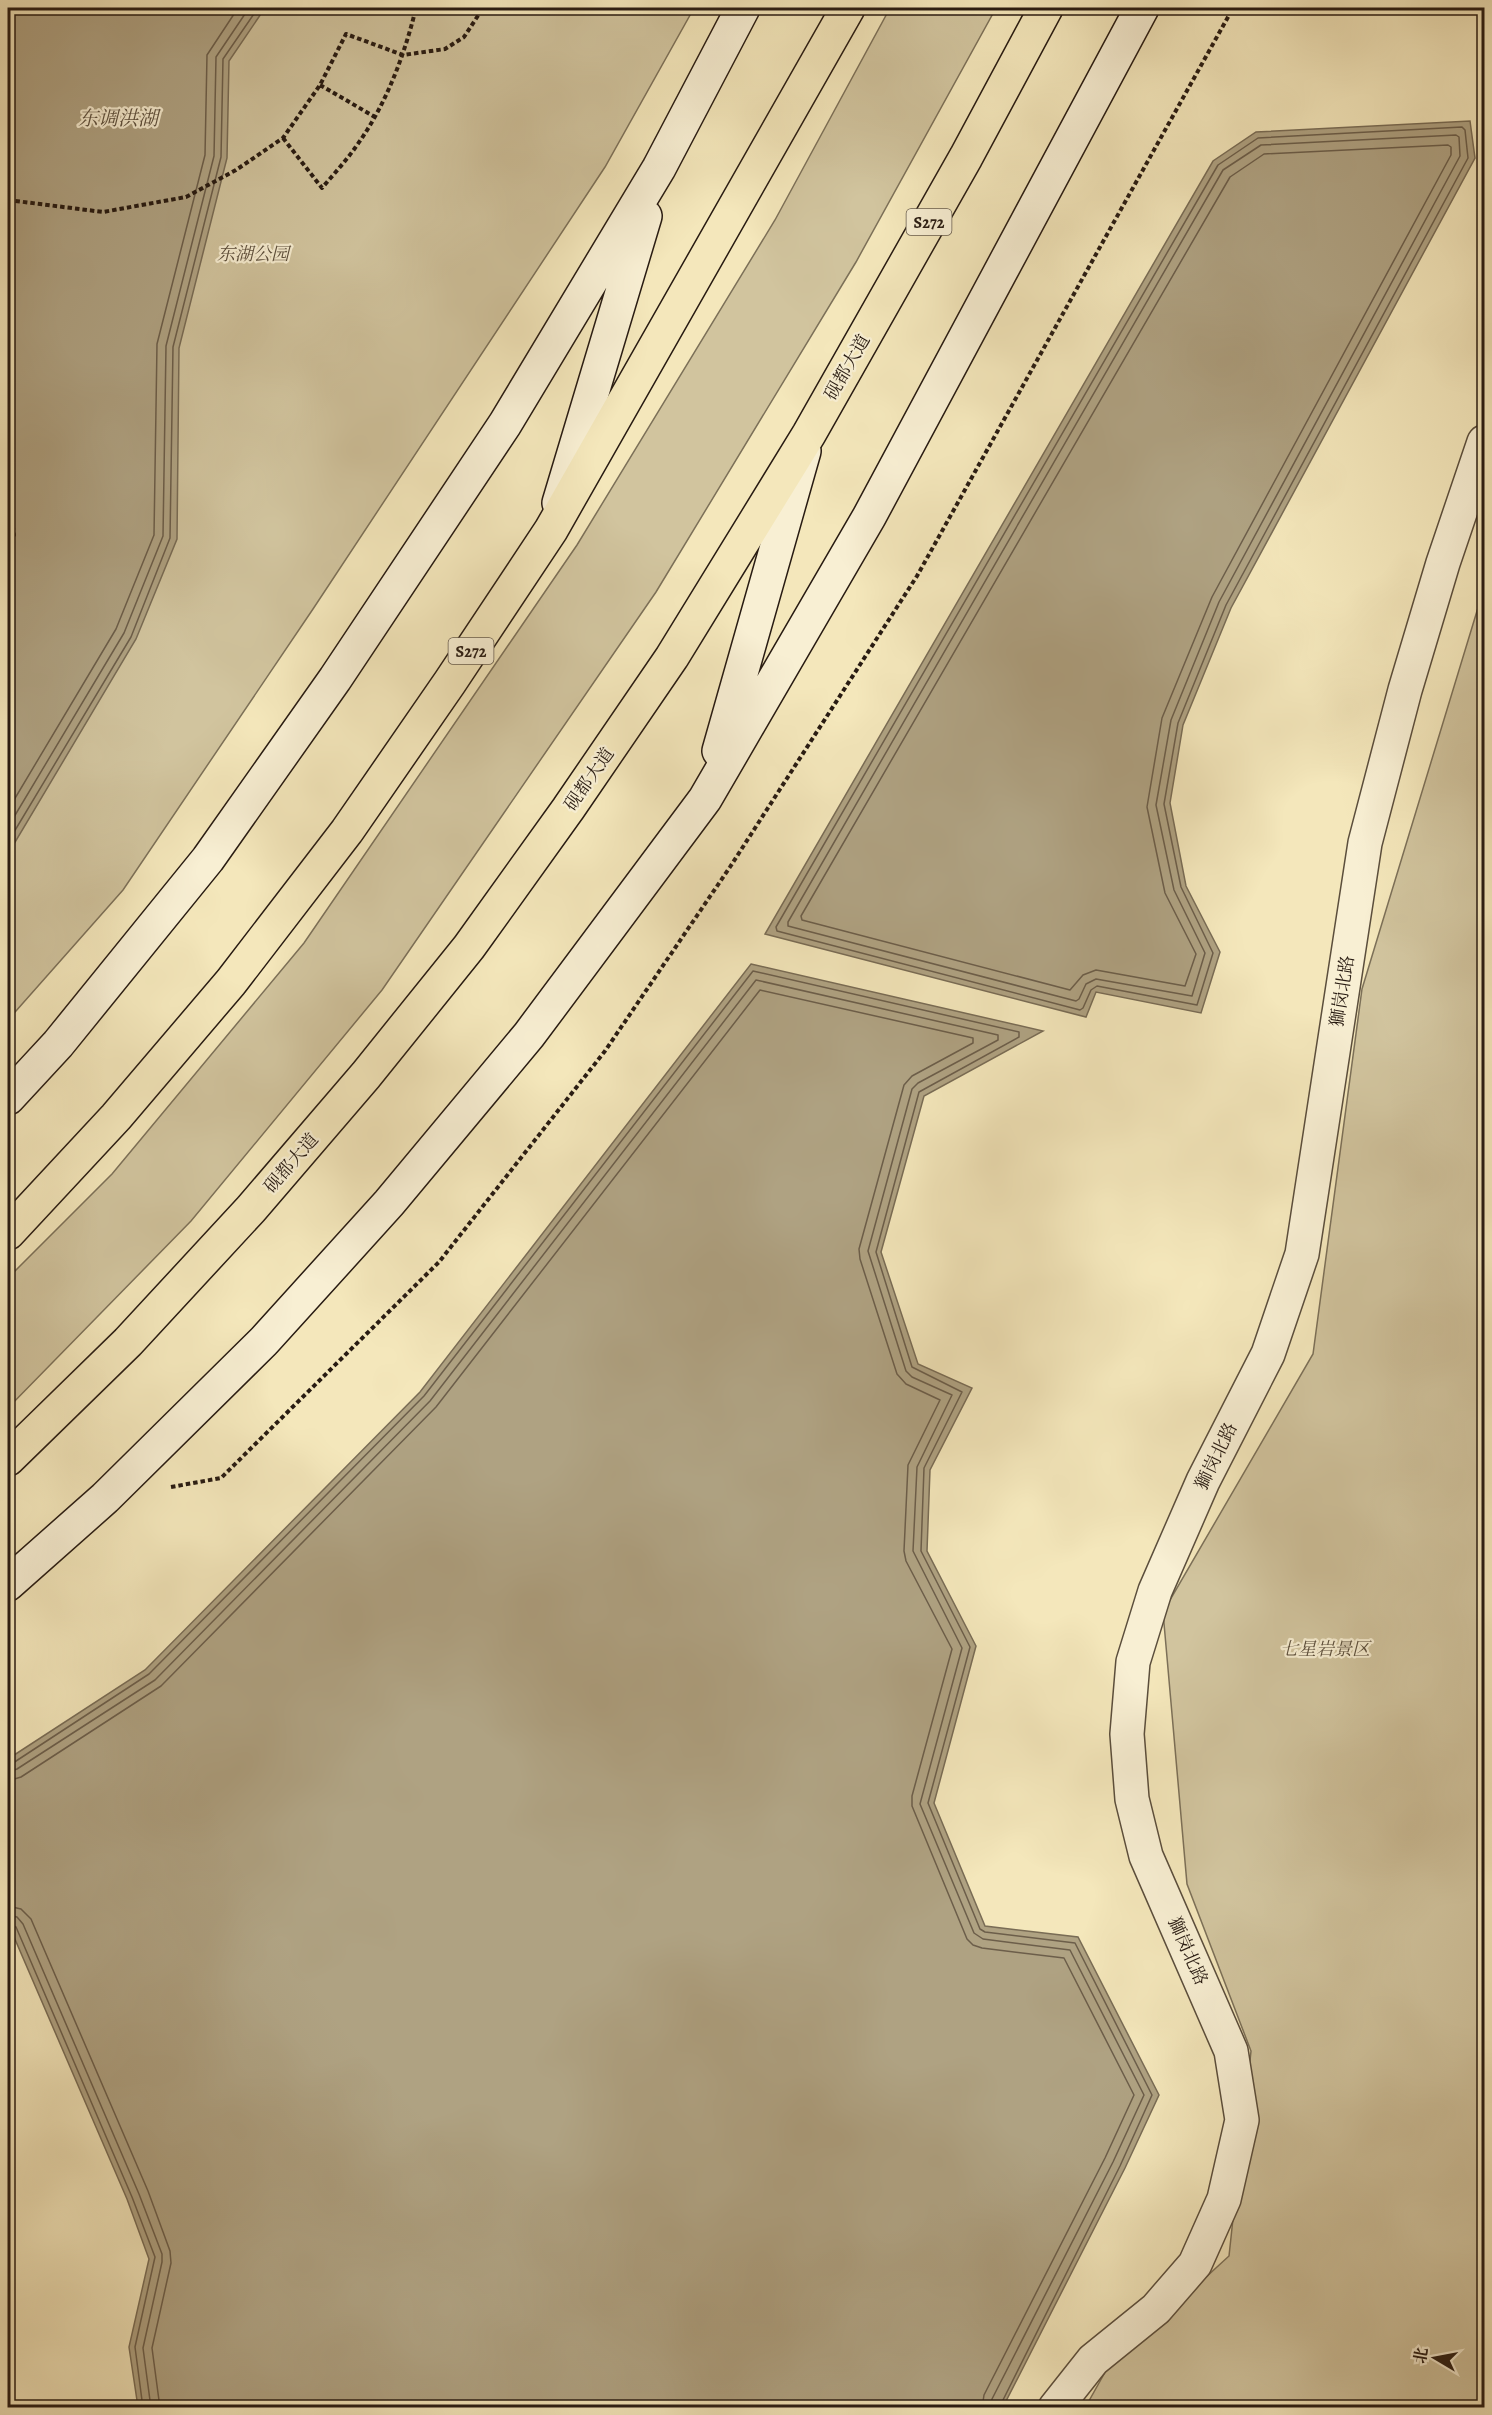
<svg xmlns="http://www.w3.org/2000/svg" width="1492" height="2415" font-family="Alegreya,'Noto Serif SC',serif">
	<rect width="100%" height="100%" fill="#f4e7bb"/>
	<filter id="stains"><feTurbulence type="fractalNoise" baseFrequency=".00333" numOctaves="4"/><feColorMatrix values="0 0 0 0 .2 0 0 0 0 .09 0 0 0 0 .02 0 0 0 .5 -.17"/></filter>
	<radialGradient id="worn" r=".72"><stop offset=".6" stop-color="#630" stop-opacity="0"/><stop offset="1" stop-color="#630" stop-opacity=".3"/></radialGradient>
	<path fill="#d1c49e" stroke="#7c7058" stroke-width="1.5" d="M8,8H694L605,167L313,609L123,890L8,1020Z
		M890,8H996L856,262L656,592L382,990L191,1221L8,1408V1278L112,1174L304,943L577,545L775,220Z
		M1484,588V2407L1085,2408L1108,2367L1229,2256L1251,2051L1187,1884L1163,1612L1313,1354L1362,989Z"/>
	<path fill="#afa282" stroke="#796c55" stroke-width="1.5" d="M8,8H265L229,61L227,158L179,348L177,539L136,639L8,854Z
		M1470,121L1475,158L1231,608L1183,725L1170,803L1186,886L1220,952L1201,1013L1096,992L1086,1017L765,934L1213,161L1256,132Z
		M751,964L1043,1031L924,1096L881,1252L918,1364L972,1388L930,1470L927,1551L976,1646L934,1803L985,1926L1078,1937L1159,2095L1125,2168L1003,2407H138L129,2347L149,2259L127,2199L8,1923V1759L145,1670L420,1392Z"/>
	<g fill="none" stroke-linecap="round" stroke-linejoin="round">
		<path stroke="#6c5e4a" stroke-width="1.5" d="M1462,127L1465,130L1468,158L1226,605L1178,723L1164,804L1181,887L1213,953L1197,1005L1097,986L1091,990L1083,1008L1080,1010L777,931L776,927L1218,165L1258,138Z
			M1456,135L1459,137L1460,156L1219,602L1171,720L1156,805L1174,890L1205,953L1192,996L1096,979L1086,984L1079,999L1076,1001L788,926V922L1223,170L1261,145Z
			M1448,145L1451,147V155L1212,597L1162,718L1147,807L1165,893L1196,954L1185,986L1096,970L1083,975L1070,990L802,920L801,916L1230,177L1264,154Z
			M8,810L116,629L154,535L157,344L205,155L207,55L238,8
			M8,827L124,633L163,536L166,346L214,156L216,57L249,8
			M8,842L131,637L170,538L173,347L221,157L223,59L258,8
			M8,1764L13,1763L149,1674L424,1396L753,971L1019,1032V1037L919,1092L876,1252L912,1367L962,1392L924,1468L921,1551L970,1647L928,1803L980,1929L985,1932L1075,1943L1152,2095L1120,2166L999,2408
			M8,1772L17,1769L155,1680L430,1401L756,980L998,1035V1040L918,1083L912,1089L868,1251L906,1371L912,1377L952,1395L917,1467L913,1551L962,1648L920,1804L974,1933L983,1939L1070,1950L1144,2095L1113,2162L992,2399L991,2408
			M8,1781L21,1777L161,1686L436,1407L760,990L973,1038V1043L912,1076L904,1085L859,1249L860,1259L897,1374L906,1384L940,1400L908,1465L904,1551L906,1561L952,1649L912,1796V1806L967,1939L973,1945L982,1948L1064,1958L1134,2095L1105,2158L984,2395L982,2408
			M8,1906L21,1909L31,1919L148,2191L170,2251L171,2263L152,2348L160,2408
			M8,1915L17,1917L23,1924L139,2194L162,2254V2262L143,2348L151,2408
			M8,1923L16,1927L132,2197L155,2257L135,2347L143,2408"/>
		<defs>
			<path id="street" d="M1055,2408L1093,2360L1156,2309L1195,2264L1224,2199L1242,2120L1231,2051L1146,1856L1132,1799L1127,1734L1133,1662L1155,1591L1203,1481L1268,1354L1302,1254L1365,843L1405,690L1443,563L1484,442"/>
			<path id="secondary" d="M559,503L645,216
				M719,751L804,451
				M8,1098L58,1044L208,859L335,679L505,424L659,168L743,8
				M8,1584L105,1498L264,1341L389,1203L529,1035L705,799L869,517L1142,8"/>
			<path id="primary" d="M8,1233L116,1117L231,982L347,831L450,682L551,530L848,8
				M8,1459L128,1342L251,1209L366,1075L469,947L568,809L672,657L809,434L966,157L1046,8"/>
		</defs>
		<use href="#street" stroke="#5b4e3c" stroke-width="36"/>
		<use href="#secondary" stroke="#281b12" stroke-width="36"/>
		<use href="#primary" stroke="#281b12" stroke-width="36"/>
		<path stroke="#281b12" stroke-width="4" stroke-dasharray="4.5 3" stroke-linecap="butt" d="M320,85L375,117
			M283,138L322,188C333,175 345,162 355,148C385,107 404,57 416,8
			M8,200L103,212L186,197L236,170L283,138L320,85L346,34L403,55L445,49L464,37L483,8
			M8,488L14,535L8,536
			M171,1487L221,1478L439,1262L605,1051L730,867L917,576L1233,8"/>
		<use href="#street" stroke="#f8efd3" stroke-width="33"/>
		<use href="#secondary" stroke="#f8efd3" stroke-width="33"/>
		<use href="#primary" stroke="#f4e7bb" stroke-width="33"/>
	</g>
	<g text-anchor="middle" stroke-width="4.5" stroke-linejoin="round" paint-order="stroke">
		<g fill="#f8efd3" stroke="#665b4c" stroke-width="1.5">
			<rect x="906.5" y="209" width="45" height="26" rx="4.5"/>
			<rect x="448.5" y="638" width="45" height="26" rx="4.5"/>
		</g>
		<g font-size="16" font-weight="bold" fill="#281b12">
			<text x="929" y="228">S272</text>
			<text x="471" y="657">S272</text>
		</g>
		<g font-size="18" font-style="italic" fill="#5b4e3c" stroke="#f8efd3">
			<text x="253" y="260">东湖公园</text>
			<text x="1325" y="1655">七星岩景区</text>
		</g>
		<g font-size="18" fill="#281b12" stroke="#f8efd3">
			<text transform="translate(847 367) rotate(-60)" y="6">砚都大道</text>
			<text transform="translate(589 779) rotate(-55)" y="6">砚都大道</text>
			<text transform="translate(1342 991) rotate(-81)" y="6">獅岗北路</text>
			<text transform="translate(291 1163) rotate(-49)" y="6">砚都大道</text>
			<text transform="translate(1216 1456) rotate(-64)" y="6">獅岗北路</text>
			<text transform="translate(1188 1951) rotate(66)" y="6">獅岗北路</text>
		</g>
		<g font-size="20" font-style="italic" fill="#5e513f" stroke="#f8efd3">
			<text x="118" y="125">东调洪湖</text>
		</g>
	</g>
	<rect width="1492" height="2415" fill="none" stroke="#f4e7bb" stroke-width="30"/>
	<rect x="9" y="9" width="1474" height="2397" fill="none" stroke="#281b12" stroke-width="3"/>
	<rect x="15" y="15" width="1462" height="2385" fill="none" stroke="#281b12" stroke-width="1.5"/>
	<g transform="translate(1435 2358) rotate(280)" stroke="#f8efd3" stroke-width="4.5" paint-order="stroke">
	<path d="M0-4.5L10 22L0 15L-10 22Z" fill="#281b12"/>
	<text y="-9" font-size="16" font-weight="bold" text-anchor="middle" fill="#281b12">北</text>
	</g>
	<rect width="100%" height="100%" filter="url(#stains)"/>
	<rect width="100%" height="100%" fill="url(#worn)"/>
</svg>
